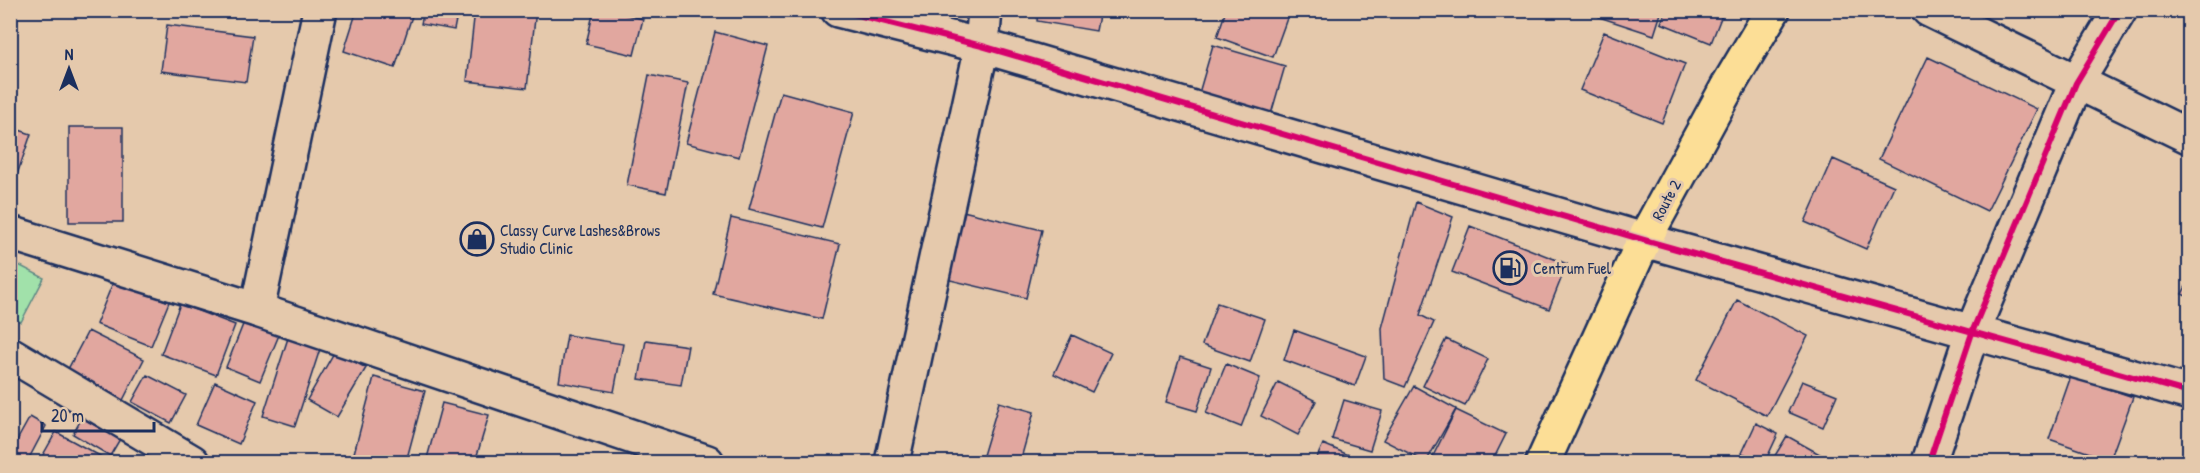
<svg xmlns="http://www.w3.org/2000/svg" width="2200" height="473" font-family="'Patrick Hand',sans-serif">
	<rect width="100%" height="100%" fill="#e5c9ac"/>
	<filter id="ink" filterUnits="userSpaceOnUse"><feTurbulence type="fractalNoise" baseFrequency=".0167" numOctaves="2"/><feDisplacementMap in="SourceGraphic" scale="12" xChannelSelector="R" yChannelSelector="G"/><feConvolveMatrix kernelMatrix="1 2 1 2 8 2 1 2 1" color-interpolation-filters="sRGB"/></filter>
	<g filter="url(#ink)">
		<path fill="#a1e1aa" stroke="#5e8884" stroke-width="1.5" d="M11,261L44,278L21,322L11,317Z"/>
		<path fill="#e1a79f" stroke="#1b2f5e" stroke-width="1.5" d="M357,10H414L395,68L344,51Z
			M424,10H458L454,30L421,24Z
			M475,10H536L527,88L467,81Z
			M594,10H607L643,19L634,55L586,44Z
			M1038,10H1100L1096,31L1037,21Z
			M1226,10H1290L1273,57L1217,37Z
			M1539,10H1556L1554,16Z
			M1601,10H1662L1654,35L1599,17Z
			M1666,10H1724L1711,43L1661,23Z
			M167,25L253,36L246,82L161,71Z
			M715,32L768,46L739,157L686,143Z
			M1604,32L1685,64L1662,123L1580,90Z
			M1213,45L1285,66L1269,121L1197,100Z
			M10,52L14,53L10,89Z
			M1928,57L2037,109L1987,211L1879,159Z
			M649,75L688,83L666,193L627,185Z
			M781,92L854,112L822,228L749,209Z
			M10,127L31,134L10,195Z
			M69,127H123V222H69Z
			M1833,159L1894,186L1866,249L1805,222Z
			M1416,202L1453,217L1420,315L1434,322L1405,387L1384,379L1382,328Z
			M963,211L1042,230L1026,298L946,279Z
			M731,218L840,244L822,319L713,294Z
			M1470,226L1567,264L1549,309L1452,272Z
			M2190,279V298L2182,294Z
			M114,280L169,302L151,346L96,324Z
			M1737,300L1808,336L1767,416L1696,380Z
			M1217,303L1265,319L1250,362L1202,345Z
			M180,304L235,325L216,375L161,354Z
			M244,322L279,335L260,381L226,367Z
			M1294,330L1366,356L1355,386L1284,360Z
			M88,331L144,359L122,402L66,373Z
			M567,335L623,344L614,392L559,382Z
			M1072,335L1111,353L1092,392L1054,374Z
			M288,338L320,349L295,426L263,416Z
			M1446,339L1488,359L1465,406L1423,386Z
			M646,340L688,346L681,385L639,379Z
			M335,351L366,368L337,417L307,400Z
			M1180,357L1211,367L1197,411L1166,402Z
			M1226,364L1260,378L1241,427L1206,413Z
			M147,375L186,395L171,423L132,402Z
			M2071,376L2133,397L2110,460L2049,439Z
			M374,377L425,391L406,462H374L353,457Z
			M1802,381L1837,395L1823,427L1788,412Z
			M215,382L257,401L239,444L196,425Z
			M1278,382L1316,401L1298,435L1261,416Z
			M1414,386L1456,409L1426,462L1383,440Z
			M1344,400L1382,411L1370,450L1332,439Z
			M999,402L1034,412L1020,462H981Z
			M442,403L489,415L475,462H426Z
			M1456,410L1506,434L1492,462L1431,460Z
			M30,417L46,426L27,462H10V453Z
			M82,418L120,439L110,456L73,434Z
			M1756,423L1778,434L1765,462L1742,453Z
			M56,432L111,462H39Z
			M1787,436L1834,462H1771Z
			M1323,444L1365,462H1315Z"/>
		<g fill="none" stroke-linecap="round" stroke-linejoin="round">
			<defs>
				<path id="street" d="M838,10L982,46L1644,240L2190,393
					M1929,10L2190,137
					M257,310L320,10
					M10,354L192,462
					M892,462L982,46L985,10
					M1929,462L1973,330L2076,83L2120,10"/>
				<path id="secondary" d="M10,233L257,310L707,462"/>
				<path id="highway" d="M1543,462L1644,240L1729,84L1773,10"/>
			</defs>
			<use href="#street" stroke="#1b2f5e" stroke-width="38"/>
			<use href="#secondary" stroke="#1b2f5e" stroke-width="38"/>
			<use href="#highway" stroke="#1b2f5e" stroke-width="38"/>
			<use href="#street" stroke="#e5c9ac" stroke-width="33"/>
			<use href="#secondary" stroke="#e5c9ac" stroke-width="33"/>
			<use href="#highway" stroke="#fcde96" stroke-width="33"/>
			<defs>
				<path id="cycleway" d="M838,10L982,46L1644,240L2190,393
					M1929,462L1973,330L2076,83L2120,10"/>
			</defs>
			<use href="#cycleway" stroke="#e5c9ac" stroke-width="10"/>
			<use href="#cycleway" stroke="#d6006c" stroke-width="6"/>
		</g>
	</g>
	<defs>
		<symbol id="shop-ring" viewBox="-11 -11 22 22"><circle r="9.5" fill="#e5c9ac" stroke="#1b2f5e" stroke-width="1.5"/><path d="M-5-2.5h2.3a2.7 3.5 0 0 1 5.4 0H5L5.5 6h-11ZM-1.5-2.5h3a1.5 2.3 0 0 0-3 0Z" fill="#1b2f5e"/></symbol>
		<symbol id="fuel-ring" viewBox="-11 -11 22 22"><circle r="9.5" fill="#e5c9ac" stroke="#1b2f5e" stroke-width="1.5"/><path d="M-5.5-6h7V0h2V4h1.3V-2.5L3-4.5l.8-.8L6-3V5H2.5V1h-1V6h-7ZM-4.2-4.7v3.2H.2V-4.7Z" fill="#1b2f5e"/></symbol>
	</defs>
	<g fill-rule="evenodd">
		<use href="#shop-ring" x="458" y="220" width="38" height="38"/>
		<use href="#fuel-ring" x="1491" y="249" width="38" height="38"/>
	</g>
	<g text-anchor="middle" stroke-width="6" stroke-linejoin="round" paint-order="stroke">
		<g font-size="16" fill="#1b2f5e" stroke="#e5c9ac">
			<text transform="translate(1666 200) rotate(-62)" y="6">Route 2</text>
		</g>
		<g font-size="16" fill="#1b2f5e" stroke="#e5c9ac" text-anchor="start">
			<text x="500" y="236">Classy Curve Lashes&amp;Brows<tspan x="500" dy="18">Studio Clinic</tspan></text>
			<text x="1533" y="274">Centrum Fuel</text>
		</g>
	</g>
	<rect width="2200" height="473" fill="none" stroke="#e5c9ac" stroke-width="36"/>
	<rect x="18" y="18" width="2164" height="437" fill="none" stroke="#1b2f5e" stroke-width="2" filter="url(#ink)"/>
	<g transform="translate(69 69)" stroke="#e5c9ac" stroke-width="4.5" paint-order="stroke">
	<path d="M0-4.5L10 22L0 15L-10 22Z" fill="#1b2f5e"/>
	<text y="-9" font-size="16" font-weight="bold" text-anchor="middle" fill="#1b2f5e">N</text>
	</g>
	<path d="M42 422v9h112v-9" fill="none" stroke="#1b2f5e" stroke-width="3"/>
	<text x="51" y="422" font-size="18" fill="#1b2f5e" stroke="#e5c9ac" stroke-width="4.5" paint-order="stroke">20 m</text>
</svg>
